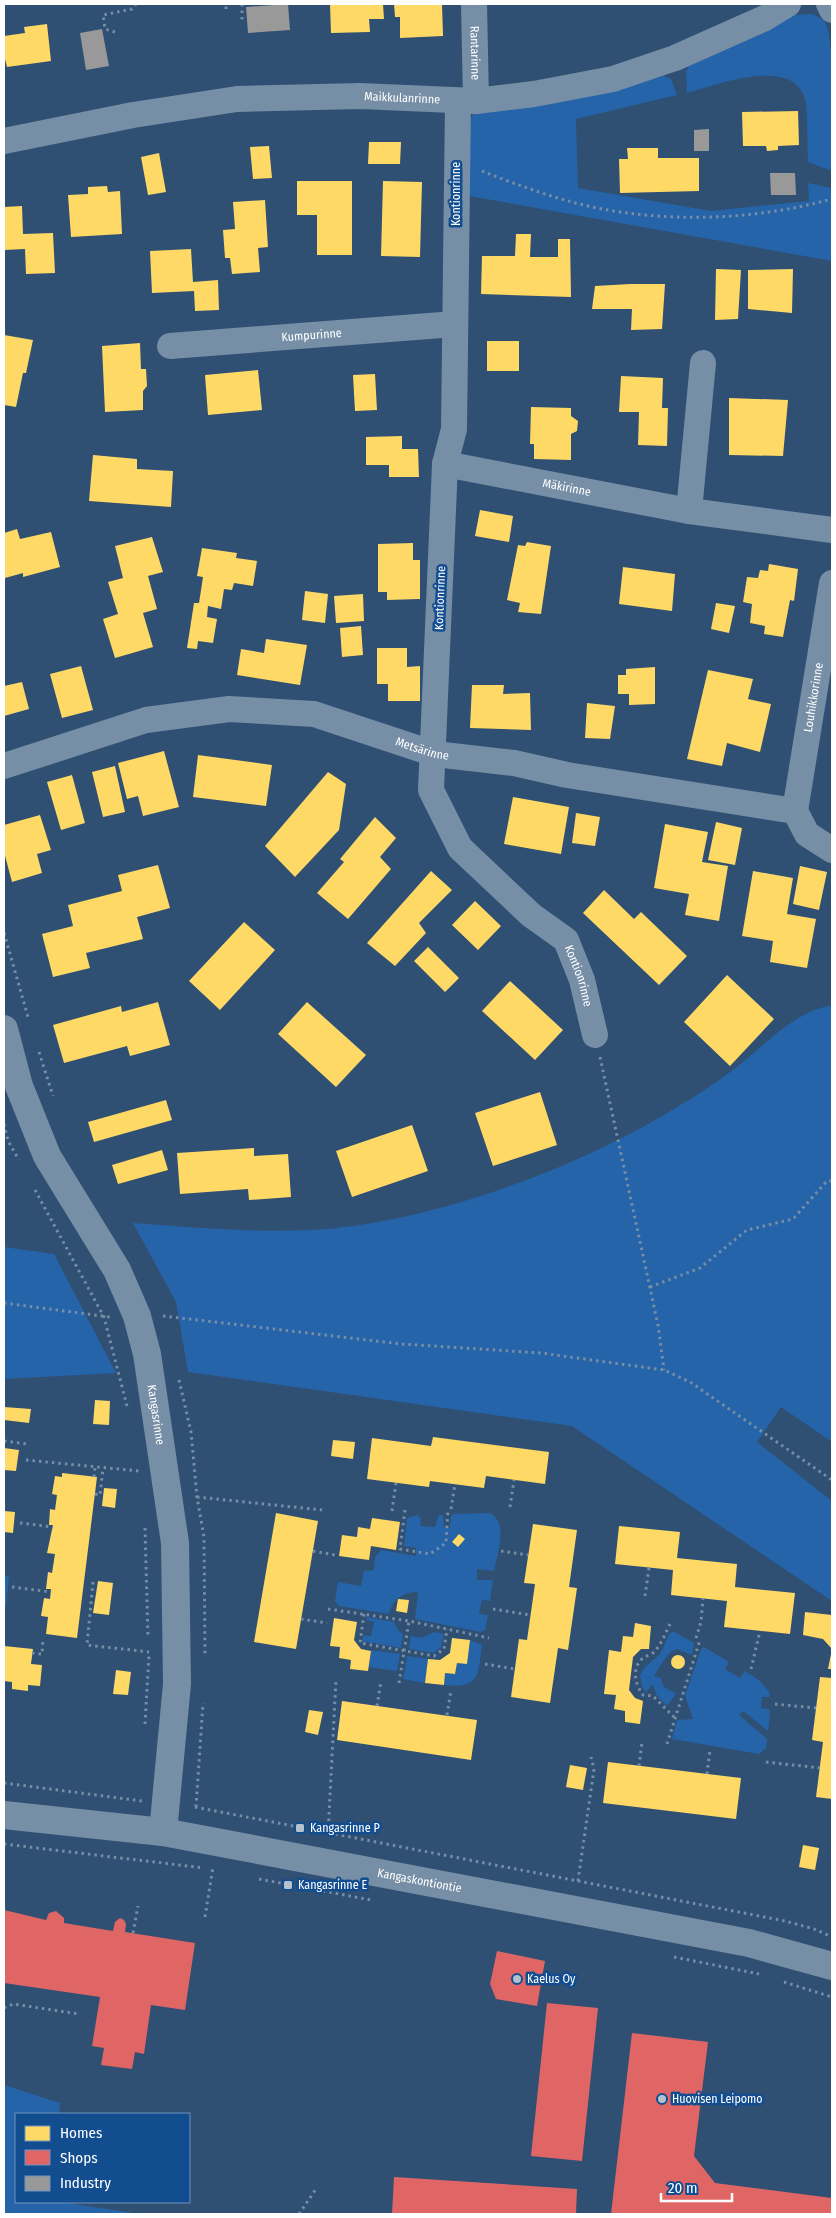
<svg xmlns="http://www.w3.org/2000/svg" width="836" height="2218" font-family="'Fira Sans Condensed',sans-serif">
	<rect width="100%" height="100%" fill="#2f4f73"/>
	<path fill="#2564a8" d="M810,14C817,16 823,18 826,24C836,47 832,140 832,171L808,162C807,143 808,122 806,104C798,53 717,85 687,93L686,71L689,66L794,15Z
		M664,76L671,79L677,95L576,119L578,188L711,211L809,201L808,183L832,188V261L464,195L467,123L474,113L617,90Z
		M832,1005V1442L781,1407L757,1442L832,1501V1601L572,1426L188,1372L176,1302L133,1223C192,1227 251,1233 311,1230C423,1224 565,1173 662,1116C689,1100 714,1085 738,1066C769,1042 792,1013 832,1005Z
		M4,1247L54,1254L116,1373L4,1379Z
		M490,1513C509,1523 497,1554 494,1571L477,1569V1580H493L490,1601L482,1600L479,1614L488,1615L485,1630L481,1632L415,1619L418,1592C404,1592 392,1599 389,1614L339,1606L335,1601L338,1582L361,1586L364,1571L374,1570L375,1557L381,1550L416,1556V1548L404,1546L407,1518L417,1515L421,1519L420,1526L435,1527L439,1515H443L444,1528H450L451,1516L453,1514Z
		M4,1576H9L6,1606H4Z
		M367,1617L394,1622L398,1630L403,1634L401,1648L362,1641L364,1635L371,1636L374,1622L366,1620Z
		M673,1631L694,1643L692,1655L677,1649L671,1652L663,1661L654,1676L661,1678L663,1686L676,1694L667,1706L657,1696L653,1684L646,1692L642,1687L640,1676C644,1664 654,1662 661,1652C666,1645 665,1637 673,1631Z
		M434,1632L444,1634L441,1647L434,1653L409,1649L411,1636L422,1638Z
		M470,1640L482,1645C478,1675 480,1689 444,1685L445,1673L455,1674L457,1663L467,1664Z
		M704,1647L729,1662L725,1669L740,1678L745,1671L760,1681L770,1693L769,1697H762L761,1708L769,1709L770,1712L768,1731L743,1711L739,1715L767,1739L766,1748L759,1754L672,1739L677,1720L693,1719L685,1696L701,1649Z
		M371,1650L400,1654L397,1671L369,1667Z
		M407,1656L428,1659L425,1683L403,1679Z
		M4,2085L60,2103L59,2114H16V2202H60L141,2214H4Z"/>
	<path fill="#ffd966" d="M330,4H383L384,19H369L370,32L331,33Z
		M394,4H442L443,36L400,38V17H395Z
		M47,24L51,61L7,67L4,55V36L25,33L24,27Z
		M798,111L799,145L778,146V150L767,151L766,146H743L742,112Z
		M369,142H401L400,164H368Z
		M269,146L272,178L253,179L250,147Z
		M627,148H658V158H699V191L620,193L619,159H628Z
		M159,153L166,192L148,195L141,157Z
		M297,181H352V255H317V215H297Z
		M383,181L422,182L420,257L381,256Z
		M107,186L108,192L120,191L122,234L71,237L68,195L88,194V187Z
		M265,200L268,247L258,248L260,272L232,274L230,258H225L223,230L235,229L233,202Z
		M22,206L23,234L53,233L55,273L26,274L25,249L4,250V207Z
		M516,234H531L530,257H558V239H570L571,297L481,294L482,256H515Z
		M191,249L193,282L218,280L219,310L195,311L194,291L152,293L150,251Z
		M716,269L741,270L738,319L715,320Z
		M793,269L792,313L748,309V270Z
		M630,284H665L662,329L631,330L632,309H592L595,286Z
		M4,335L33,340L26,373H23L16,407L4,405Z
		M487,341H519V371H487Z
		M140,343L141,369H146L147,386L143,391V410L105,412L102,346Z
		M258,370L262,410L208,415L205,375Z
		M375,374L377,410L355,411L353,375Z
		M621,376L663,378L662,408H668L667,446L638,445L639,412H619Z
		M729,398L788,400L783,456L729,455Z
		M531,407L571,408V416L578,421L577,431L571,434V460L534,459V444H530Z
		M402,436V449H418L419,477H389V465H366V437Z
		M93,455L137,459V469L173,471L171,507L89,501Z
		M480,510L513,516L509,542L475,536Z
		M17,529L20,539L51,532L60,567L23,577V573L5,578L4,533Z
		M152,537L163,572L148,576L157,609L143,613L153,647L115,658L103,619L118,614L108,582L123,578L115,546Z
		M527,542L551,546L541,614L518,612L520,603L507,600L518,545L525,546Z
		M413,543V560H420V599L387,600V592H378V544Z
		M202,548L237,553L236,558L257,561L253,586L234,583L232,590L224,589L221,609L208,606L207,617L217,619L213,643L198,641L197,649L187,648L194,603H199L203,577L197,576Z
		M769,564L798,569L794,601L790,600L783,637L764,634L765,626L750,623L752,604L743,602L747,577L758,578L760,570L768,571Z
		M623,567L675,574L672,611L619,604Z
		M305,591L328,594L325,623L302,620Z
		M363,594L364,621L336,623L334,596Z
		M716,603L735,606L729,633L711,629Z
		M361,626L363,655L342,657L340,628Z
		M266,639L307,645L300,685L237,675L241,649L264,653Z
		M377,648H407V667L420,666V701H388V684H377Z
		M81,666L93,710L62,718L50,674Z
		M655,667V704L629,705V694H618V675H626V669Z
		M708,670L753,679L748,699L771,704L760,752L727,743L722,766L687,759Z
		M22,682L29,709L4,716V686Z
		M472,685H504L503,694L530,693L531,730L470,728Z
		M587,703L615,706L610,739L585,738Z
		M164,751L179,807L143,816L138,796L127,799L118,763Z
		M198,755L272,765L266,806L193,797Z
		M115,766L125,812L103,817L92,772Z
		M328,772L346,784L339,830L295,877L265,846Z
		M72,775L85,823L61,830L47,782Z
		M513,797L569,807L561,854L504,844Z
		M576,813L600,817L595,846L572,843Z
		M40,815L51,850L37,854L42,873L12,882L4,852V825Z
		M375,817L396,838L380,857L391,869L348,919L317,893L344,862L340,859Z
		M716,822L742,828L735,865L708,860Z
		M665,824L708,832L702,862L728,866L719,921L685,915L689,894L654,888Z
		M158,865L170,908L137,917L143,939L86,953L90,968L53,977L42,934L73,926L68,905L122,891L118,875Z
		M800,866L827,872L819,910L793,904Z
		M431,871L452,890L419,923L426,933L395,966L367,943Z
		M753,871L793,878L787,914L816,919L807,968L770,962L773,941L742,936Z
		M604,890L634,919L641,912L687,956L659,985L583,913Z
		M475,901L501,926L478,950L452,925Z
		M244,922L275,950L220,1010L189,981Z
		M428,947L459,978L445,992L414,961Z
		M727,975L774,1019L730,1066L684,1022Z
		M510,981L563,1030L535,1060L482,1011Z
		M158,1002L170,1045L130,1056L127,1046L64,1063L53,1025L121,1006L122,1012Z
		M307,1002L366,1055L336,1087L278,1034Z
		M540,1092L557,1145L493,1166L475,1113Z
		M166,1100L172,1120L94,1142L88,1122Z
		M412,1125L428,1171L352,1197L336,1151Z
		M254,1148V1156L288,1154L291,1197L249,1200L248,1189L180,1194L177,1153Z
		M162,1150L168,1170L118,1184L112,1165Z
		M95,1400L110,1401L109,1425L93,1424Z
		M4,1407L31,1409L29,1423L4,1420Z
		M433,1437L549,1452L545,1484L486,1476L484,1488L430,1481L429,1487L367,1479L372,1438L431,1446Z
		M333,1440L355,1442L353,1459L331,1456Z
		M4,1448L19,1450L16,1471L4,1470Z
		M62,1473L97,1477L77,1638L46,1634L48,1617L41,1616L44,1598L50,1599L51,1589H46L48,1572L52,1573L55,1554L47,1553L53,1525H49L50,1509L55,1510L57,1495L52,1494L55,1476L62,1477Z
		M104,1488L117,1489L115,1508L102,1506Z
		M4,1511L15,1512L13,1533L4,1532Z
		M276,1513L318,1521L296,1649L254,1642Z
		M372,1518L400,1522L396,1550L371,1546L369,1560L339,1556L342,1535L357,1537L358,1527L370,1529Z
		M533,1524L577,1530L569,1587L577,1588L568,1650L558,1648L550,1703L511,1697L519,1639L527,1640L535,1584L524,1583Z
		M619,1526L680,1532L677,1558L737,1564L735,1587L795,1593L790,1634L724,1627L727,1601L671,1595L673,1570L615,1564Z
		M459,1534L465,1539L458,1547L452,1542Z
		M98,1581L113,1583L109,1615L93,1613Z
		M398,1599L409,1600L407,1613L396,1611Z
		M805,1612L832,1615V1669H828L832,1649L823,1639L803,1635Z
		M334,1618L357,1622L354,1640L361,1649L371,1651L368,1671L350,1669L351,1660L339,1658L340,1647L330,1646Z
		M635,1623L651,1626L649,1649H641L633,1657L629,1690L635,1698L643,1701L640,1724L625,1722V1711L614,1709L616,1695L604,1694L609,1650L621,1652L623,1636L633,1637Z
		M452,1638L470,1640L467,1664L457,1663L455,1674L445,1673L444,1685L425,1683L428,1659L440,1660L450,1653Z
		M4,1646L33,1649L31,1664L42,1665L40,1686L28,1685V1691L12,1689V1682L4,1681Z
		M671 1662a7 7 0 1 1 14 0a7 7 0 1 1-14 0Z
		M116,1670L131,1672L128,1695L113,1694Z
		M820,1677L832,1678V1799L816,1797L823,1742L812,1740Z
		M342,1701L477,1720L471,1760L337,1740Z
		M309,1710L323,1712L318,1735L305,1732Z
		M608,1762L741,1778L736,1819L603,1803Z
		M570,1765L587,1768L583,1790L566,1787Z
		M803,1845L819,1848L815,1870L799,1867Z"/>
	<path fill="#e06666" d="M4,1910L46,1920L49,1913L56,1911L64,1918V1923L113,1931L115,1922L120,1918L124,1920L126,1924L125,1932L195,1943L185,2010L151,2005L144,2054L135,2052L132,2069L101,2065L104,2048L92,2046L100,1997L4,1983Z
		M497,1951L545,1961L537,2006L496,1999L490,1984Z
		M547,2003L598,2008L582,2161L531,2156Z
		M632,2033L708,2042L694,2156L715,2183L832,2198L831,2214H611Z
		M394,2177L577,2189L576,2214H392Z"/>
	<path fill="#999" d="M288,4L290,30L248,33L246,7Z
		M102,29L109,66L86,70L80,33Z
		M709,129V151H694V130Z
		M770,173H795L796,195H771Z"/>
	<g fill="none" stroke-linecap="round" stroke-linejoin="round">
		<path stroke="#768ea6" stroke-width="3" stroke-dasharray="2.5 4" stroke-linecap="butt" d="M242,4V22
			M226,9V4
			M115,32L105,29L103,15L132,9L136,4
			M482,171C520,186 561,201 602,209C677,223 759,219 832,199
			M4,933L28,1017
			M39,1052L53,1096
			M600,1057L658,1325L664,1370
			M4,1124L8,1141L19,1160
			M35,1190L104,1317L127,1406
			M650,1287L700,1268L747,1230L793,1219L827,1181H832
			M4,1303L110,1317
			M163,1316L402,1344L541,1353L664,1370L690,1382L832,1480
			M179,1380L191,1432L197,1497L204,1537L205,1654
			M4,1441L28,1444
			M26,1460L139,1471
			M94,1477L95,1467
			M95,1494L100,1495L103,1468
			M197,1497L322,1510
			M510,1507L514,1480
			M451,1509L455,1484
			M405,1510L400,1549L430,1554L446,1543L448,1509
			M392,1511L396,1483
			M20,1523L53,1527
			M145,1528L148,1637
			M313,1551L335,1555
			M501,1551L528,1555
			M93,1582L87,1645L149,1652
			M12,1587L51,1592
			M645,1596L649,1568
			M328,1609L409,1621L489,1638
			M493,1609L530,1615
			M364,1614L360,1643L434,1656L444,1649L447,1629
			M301,1619L327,1623
			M670,1624C666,1632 661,1645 654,1652C651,1655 646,1656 643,1658C631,1668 635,1684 643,1695L653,1696L674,1717
			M696,1638L701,1622L703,1598
			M32,1653L42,1654L43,1640
			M485,1664L515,1669
			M751,1669L760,1631
			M399,1683L409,1621
			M775,1704L816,1708
			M377,1706L381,1681
			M447,1715L451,1690
			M145,1724L149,1655
			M667,1744L700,1640
			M766,1762L820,1768
			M639,1766L642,1742
			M707,1774L710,1750
			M4,1783L142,1801
			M195,1807L785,1921L814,1929L832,1937
			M196,1807L203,1703
			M328,1834L336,1680
			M4,1844L204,1868
			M259,1879L371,1900
			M578,1881L594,1769L591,1757
			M205,1917L213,1867
			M133,1933L138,1906
			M674,1957L759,1974
			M784,1982L832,1997
			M4,2008L13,2004L79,2014
			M299,2214L316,2189"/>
		<g stroke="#768ea6" stroke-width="26">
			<path id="s1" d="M474,4L476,101"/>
			<path d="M829,4L832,10"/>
			<path id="s2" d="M458,101L454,429L445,464L431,790L460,848L531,915L566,940L582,980L595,1035"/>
			<path id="s3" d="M4,141L133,115L237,99L360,96L476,101L534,94L613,79L675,58L765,18L788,4"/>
			<path id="s4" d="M170,346L455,324"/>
			<path id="s5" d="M445,464L689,511L832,530"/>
			<path d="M689,511L703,363"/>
			<path id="s6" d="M4,766L146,720L229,709L314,714L435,754L514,763L567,775L795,811L807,834L832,850"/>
			<path id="s7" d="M795,811L832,583"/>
		</g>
		<g stroke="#768ea6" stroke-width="28">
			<path id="s8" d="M4,1029L19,1086L47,1156L117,1270L137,1316L147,1354L175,1543L177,1684L163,1832"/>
			<path id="s9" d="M4,1815L163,1832L749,1943L832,1966"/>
		</g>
	</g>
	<g fill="#b6c1ce" stroke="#124d90" stroke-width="2">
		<rect x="295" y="1823" width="10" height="10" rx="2.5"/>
		<rect x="283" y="1880" width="10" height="10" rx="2.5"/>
		<circle cx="517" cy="1979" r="5"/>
		<circle cx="662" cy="2099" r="5"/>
	</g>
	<g text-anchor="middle" stroke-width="5" stroke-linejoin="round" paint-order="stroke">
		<g font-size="12" fill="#fff" stroke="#124d90">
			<text dy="4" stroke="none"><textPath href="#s1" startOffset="49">Rantarinne</textPath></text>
			<text dy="4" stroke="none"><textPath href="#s3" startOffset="402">Maikkulanrinne</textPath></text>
			<text transform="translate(456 194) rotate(-90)" y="4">Kontionrinne</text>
			<text dy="4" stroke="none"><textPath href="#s4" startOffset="142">Kumpurinne</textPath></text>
			<text dy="4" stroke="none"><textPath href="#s5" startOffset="124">Mäkirinne</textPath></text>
			<text transform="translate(440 598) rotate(-88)" y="4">Kontionrinne</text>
			<text dy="4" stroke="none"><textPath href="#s7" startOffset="115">Louhikkorinne</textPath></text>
			<text dy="4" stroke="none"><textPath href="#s6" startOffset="432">Metsärinne</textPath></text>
			<text dy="4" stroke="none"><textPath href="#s2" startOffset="934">Kontionrinne</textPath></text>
			<text dy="4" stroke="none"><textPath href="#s8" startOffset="419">Kangasrinne</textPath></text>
			<text dy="4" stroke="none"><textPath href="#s9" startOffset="421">Kangaskontiontie</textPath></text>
		</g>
		<g font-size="12" fill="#fff" stroke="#124d90" text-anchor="start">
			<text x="310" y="1832">Kangasrinne P</text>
			<text x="298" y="1889">Kangasrinne E</text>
			<text x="527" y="1983">Kaelus Oy</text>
			<text x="672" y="2103">Huovisen Leipomo</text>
		</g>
	</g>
	<rect width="836" height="2218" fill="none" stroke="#ffffff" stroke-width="10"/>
	<rect x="15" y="2113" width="175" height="90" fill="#124d90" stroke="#7194bc"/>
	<rect x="25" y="2126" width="25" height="15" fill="#ffd966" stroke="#7194bc"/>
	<text x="60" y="2138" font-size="15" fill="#ffffff">Homes</text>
	<rect x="25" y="2150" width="25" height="15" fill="#e06666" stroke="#7194bc"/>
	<text x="60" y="2163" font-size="15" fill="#ffffff">Shops</text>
	<rect x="25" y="2176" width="25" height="15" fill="#999999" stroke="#7194bc"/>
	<text x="60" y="2188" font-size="15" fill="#ffffff">Industry</text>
	<path d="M661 2193v8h71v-8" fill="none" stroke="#ffffff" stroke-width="2.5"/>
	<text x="668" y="2193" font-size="15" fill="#ffffff" stroke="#124d90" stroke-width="4" paint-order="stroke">20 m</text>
</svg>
